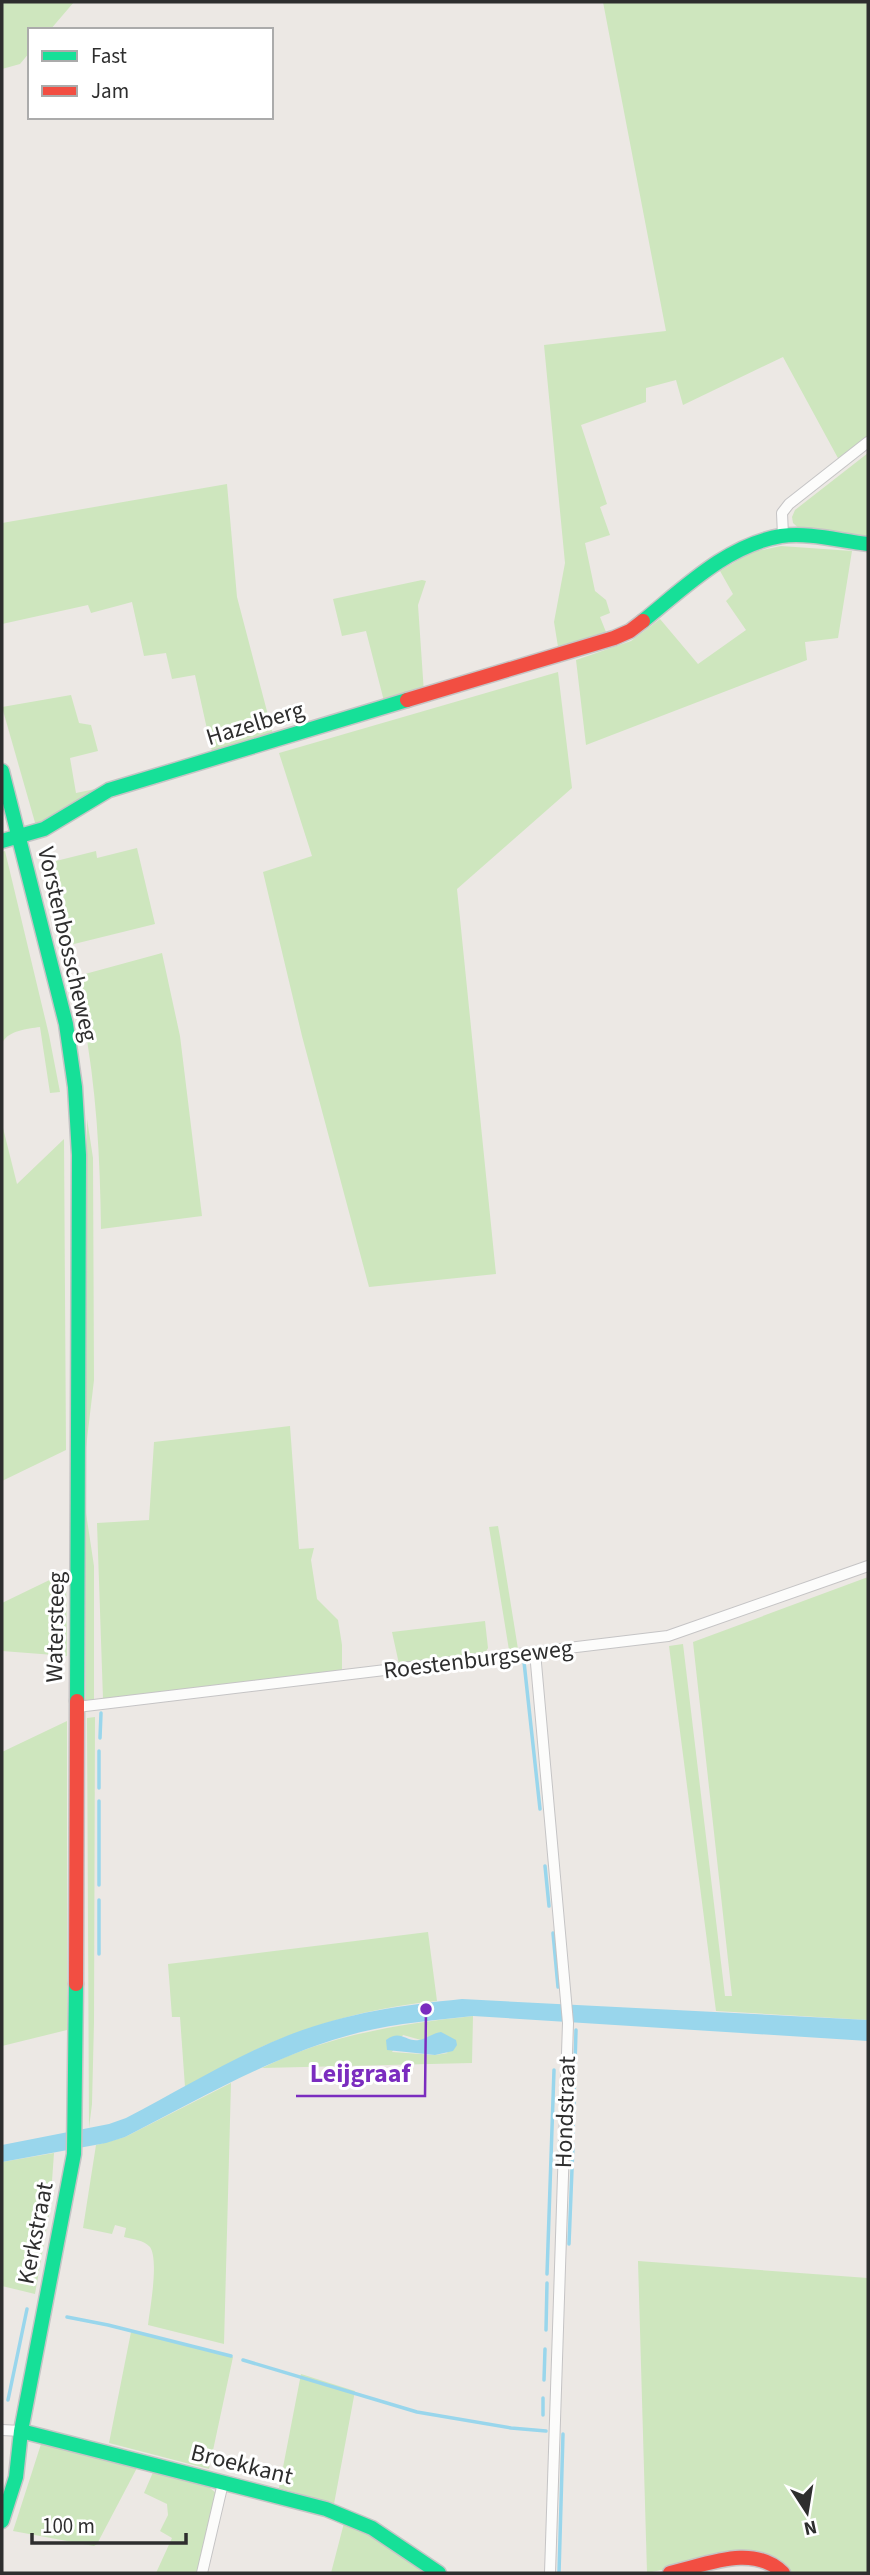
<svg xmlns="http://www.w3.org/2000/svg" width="870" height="2575" font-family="'Source Sans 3',sans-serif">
	<rect width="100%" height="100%" fill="#ece8e4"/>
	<path fill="#cee6be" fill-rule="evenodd" d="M2,2H74L50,30H30V52L20,64L2,69Z
		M603,2H868V438L839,460L783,357L683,405L676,380L646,388V402L581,425L607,504L600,507L610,535L585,543L595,591L606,600L610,613L600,617L608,637L559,653L554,622L565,563L544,345L666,331Z
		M868,453V538L803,532L793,523L792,517L795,510Z
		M227,484L237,597L274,738L213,756L195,675L172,679L166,653L144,656L132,602L91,613L88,605L2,624V523Z
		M781,546L852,551L838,638L805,642L807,660L586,745L576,660L631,641L660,619L698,664L746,630L726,601L733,594L720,571L752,552Z
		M422,580L426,581L418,605L424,693L385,705L366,631L342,636L333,599Z
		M558,672L572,788L457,889L496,1274L369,1287L302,1036L263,872L312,856L279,753Z
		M71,695L79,723L91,725L98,751L70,758L76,793L100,788L90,793L36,826L2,707Z
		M137,848L155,924L66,946L44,864L96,851L97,858Z
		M5,851L49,1035L60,1092L50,1093L40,1027C27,1029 9,1030 2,1043V852Z
		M162,953L180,1036L202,1216L101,1229C100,1145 95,1060 74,977Z
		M87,1119L93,1158L94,1380L85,1456Z
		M2,1124L17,1184L64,1139L66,1450L2,1481Z
		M290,1426L299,1549L314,1548L311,1560L317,1599L338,1620L342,1645V1671L103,1699L97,1523L149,1520L154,1442Z
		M86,1513L94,1566V1700H86Z
		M498,1526L500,1537L518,1649L509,1650L489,1527Z
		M66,1572L67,1656L2,1651V1603Z
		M868,1577V2020L716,2011L669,1646L683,1644L725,1996H732L693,1642Z
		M485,1621L488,1648L485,1653L399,1664L392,1632Z
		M95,1717L94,2022L92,2104L89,2128L87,1718Z
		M67,1721V2030L2,2046V1752Z
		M428,1932L437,2001C387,2006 338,2017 291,2035C254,2048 220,2069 185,2087L180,2017H172L168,1964Z
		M473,2016L472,2063L262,2068C328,2035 400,2024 473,2016ZM403,2035L421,2040L448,2053L435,2055L392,2052Z
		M231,2083L224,2344L148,2325C150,2309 159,2260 150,2247C144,2240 132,2239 124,2237L126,2228L115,2225L112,2234L83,2228L96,2145L125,2137Z
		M54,2153L50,2209L35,2294L2,2286V2162Z
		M638,2261L868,2278V2573H790L747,2552L647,2573Z
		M131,2332L233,2357L209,2469L109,2443Z
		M301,2374L355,2391L334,2504L279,2488Z
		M42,2441L138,2466L97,2544L94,2546L13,2531Z
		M154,2470L204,2483L216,2493L201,2573H156L172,2538L160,2531L168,2515L167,2504L144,2493Z
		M344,2523L362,2531L430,2573H331Z"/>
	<path fill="#99d6ec" d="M462,1999L868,2020V2041L473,2016C436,2020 398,2023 361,2032C277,2053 202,2098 125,2137L106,2143L2,2162V2145L109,2124L126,2118C180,2090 233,2057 289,2035C345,2013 403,2005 462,1999Z
		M441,2032L456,2040L457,2045L453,2051L435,2055L387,2050L386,2040C401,2029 405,2042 419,2040C426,2039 433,2033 441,2032Z"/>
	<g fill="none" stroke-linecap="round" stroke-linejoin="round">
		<path stroke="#99d6ec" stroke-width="3.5" d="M524,1662L540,1809
			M100,1738L101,1713
			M99,1751V1788
			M99,1801V1885
			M545,1866L549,1906
			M99,1900V1954
			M553,1933L558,1987
			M573,2133L576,2030
			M569,2244L573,2144
			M547,2274L554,2070
			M67,2317L108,2325L231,2356
			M546,2330L547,2283
			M243,2360L417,2412L511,2428L546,2431
			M544,2380L545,2349
			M8,2400L27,2309
			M543,2415V2398
			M559,2573L563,2434"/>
		<defs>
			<path id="street" d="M783,535L782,513L789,504L868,442
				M535,1652L568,2023L550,2573
				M77,1707L668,1636L868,1566
				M2,2430L21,2431
				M202,2573L223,2483"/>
			<path id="fast" d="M643,621C684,588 727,545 781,536C809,532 840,541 868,544
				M2,771L66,1024L75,1087L79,1155L77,1701
				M2,841L44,829L109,790L407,700
				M21,2431L326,2509L372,2528L439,2573
				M2,2521L16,2477L21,2431L74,2154L76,1984"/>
			<path id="jam" d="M407,700L614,638L630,631L643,621
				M76,1984L77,1701
				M670,2573C706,2565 753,2543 783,2573"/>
		</defs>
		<use href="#street" stroke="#c5c4c5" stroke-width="12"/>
		<use href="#fast" stroke="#c5c4c5" stroke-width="17"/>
		<use href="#jam" stroke="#c5c4c5" stroke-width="17"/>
		<use href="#street" stroke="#fcfcfb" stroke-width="10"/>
		<use href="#fast" stroke="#16e098" stroke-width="14"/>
		<use href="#jam" stroke="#f24e42" stroke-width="14"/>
	</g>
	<g text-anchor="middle" stroke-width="6" stroke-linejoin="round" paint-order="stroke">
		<g font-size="24" fill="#2e2e2e" stroke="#fff">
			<text transform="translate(255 723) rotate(-17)" y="8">Hazelberg</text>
			<text transform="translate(68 944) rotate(77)" y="8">Vorstenbosscheweg</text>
			<text transform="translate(55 1627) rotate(-89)" y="8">Watersteeg</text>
			<text transform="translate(478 1659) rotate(-7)" y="8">Roestenburgseweg</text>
			<text transform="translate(565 2112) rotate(-88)" y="8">Hondstraat</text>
			<text transform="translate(35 2233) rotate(-79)" y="8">Kerkstraat</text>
			<text transform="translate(242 2464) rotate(14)" y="8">Broekkant</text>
		</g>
	</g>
	<path fill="none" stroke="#7b2cbf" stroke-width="2.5" d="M426 2009L425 2096H296"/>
	<circle fill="#7b2cbf" stroke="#fff" stroke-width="2.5" cx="426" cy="2009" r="7"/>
	<g font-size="26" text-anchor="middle" font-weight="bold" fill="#7b2cbf" stroke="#fff" stroke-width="6" stroke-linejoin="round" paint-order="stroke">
		<text x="360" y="2082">Leijgraaf</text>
	</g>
	<rect width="870" height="2575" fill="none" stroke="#2e2e2e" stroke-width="7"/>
	<rect x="28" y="28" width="245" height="91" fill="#ffffff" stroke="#ababab" stroke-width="2"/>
	<rect x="42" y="51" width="35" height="10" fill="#16e098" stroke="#ababab" stroke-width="2"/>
	<text x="91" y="63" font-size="21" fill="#2e2e2e">Fast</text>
	<rect x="42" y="86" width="35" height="10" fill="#f24e42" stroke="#ababab" stroke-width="2"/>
	<text x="91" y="98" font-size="21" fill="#2e2e2e">Jam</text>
	<g transform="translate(807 2512) rotate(168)" stroke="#ffffff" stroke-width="5" paint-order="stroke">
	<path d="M0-5L12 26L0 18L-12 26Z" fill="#2e2e2e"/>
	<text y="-10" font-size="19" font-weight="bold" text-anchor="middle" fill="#2e2e2e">N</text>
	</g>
	<path d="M32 2533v10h154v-10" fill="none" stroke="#2e2e2e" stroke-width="3.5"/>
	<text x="42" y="2533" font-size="21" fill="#2e2e2e" stroke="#ffffff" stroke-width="5" paint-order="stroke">100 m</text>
</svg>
